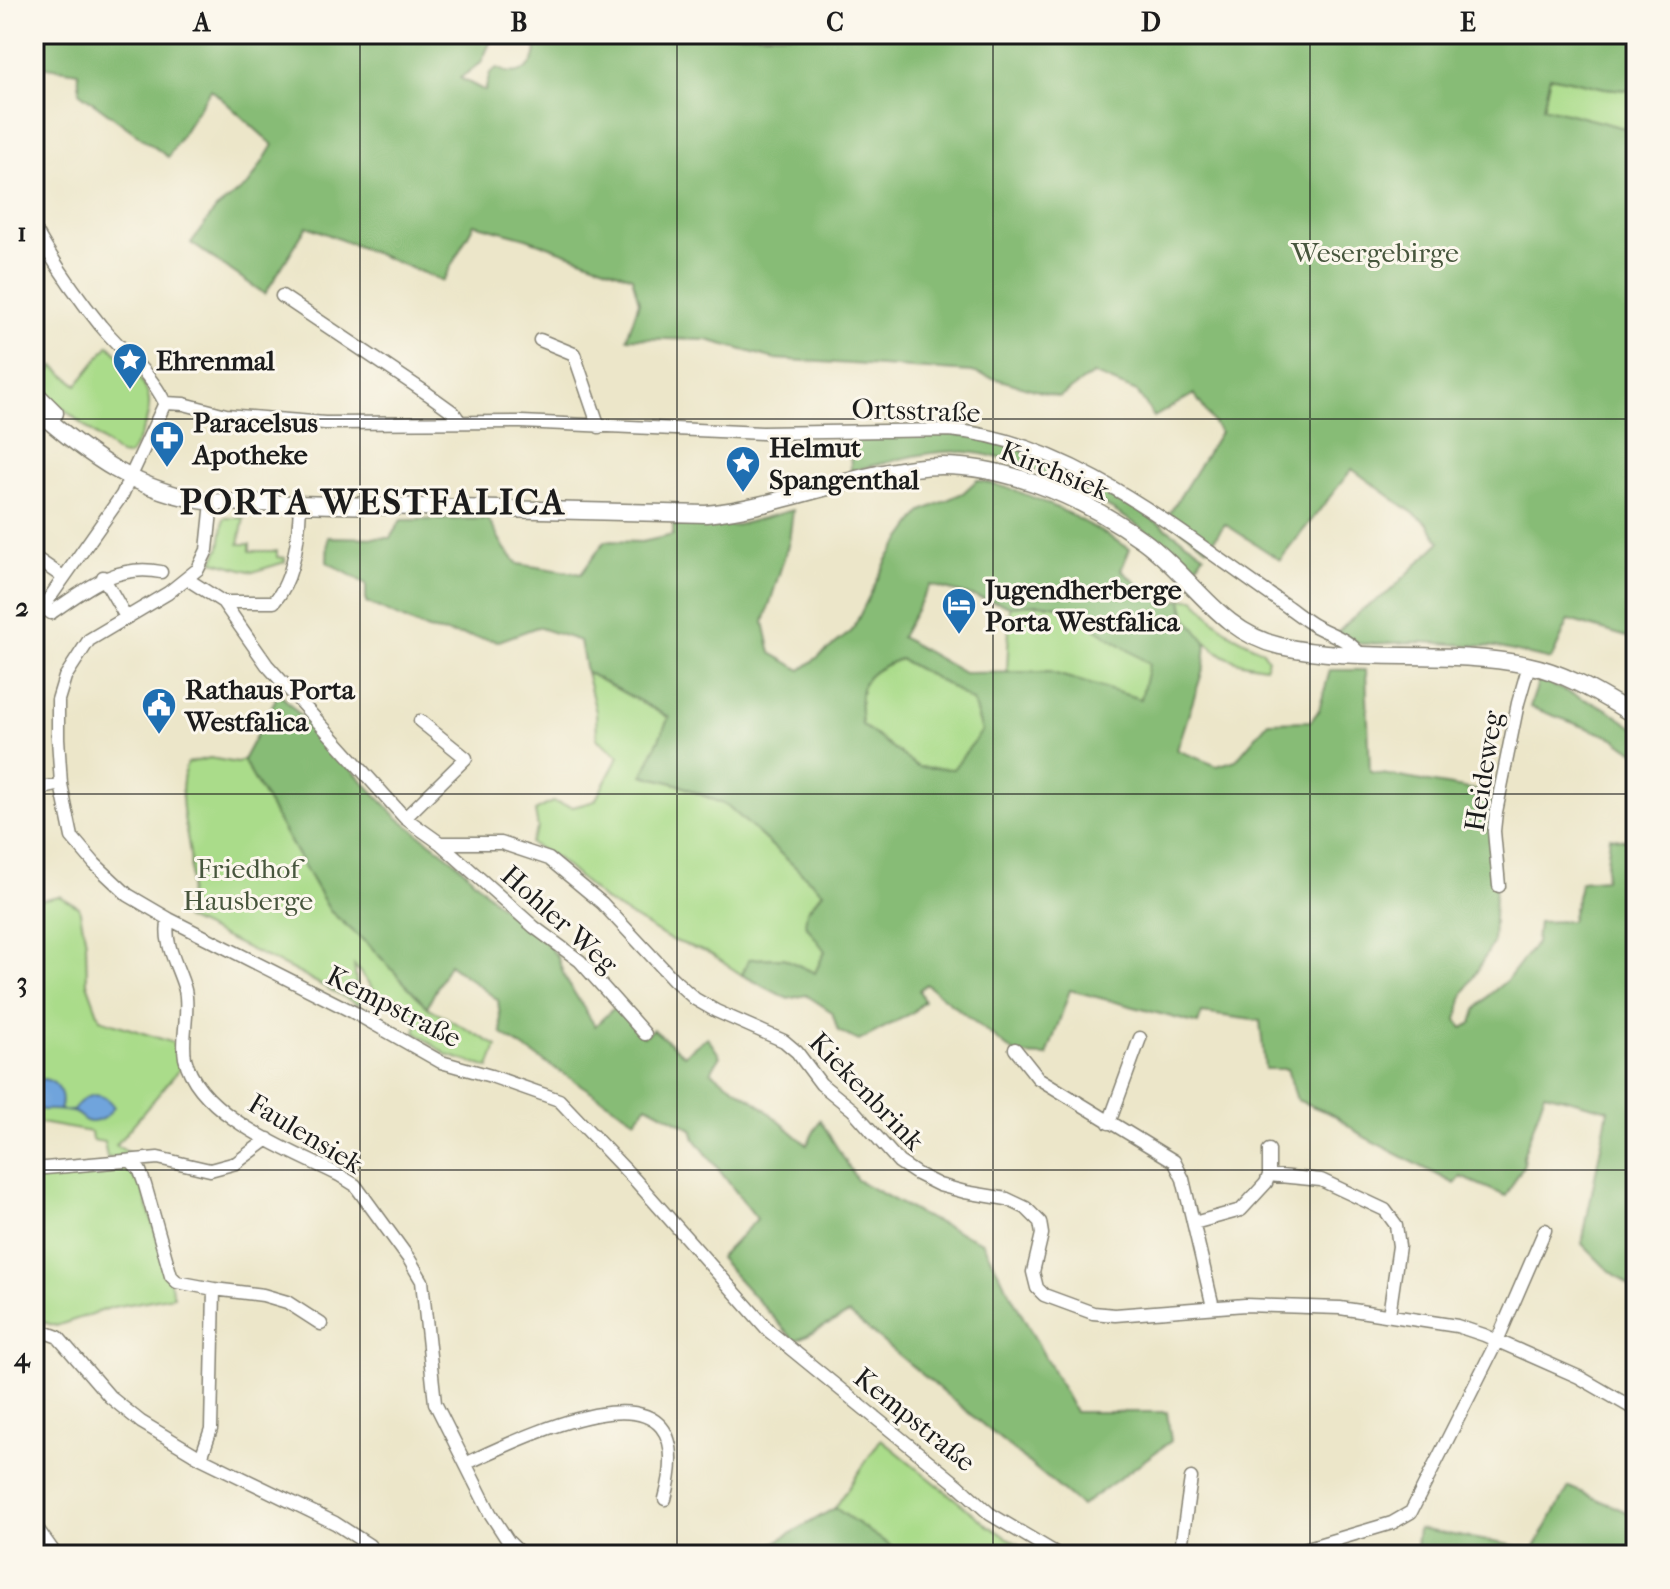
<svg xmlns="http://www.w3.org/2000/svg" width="1670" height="1589" font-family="'IM FELL French Canon',serif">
	<rect width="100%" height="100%" fill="#fbf7ec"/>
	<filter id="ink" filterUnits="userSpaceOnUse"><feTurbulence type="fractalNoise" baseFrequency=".0125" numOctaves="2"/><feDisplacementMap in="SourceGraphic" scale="16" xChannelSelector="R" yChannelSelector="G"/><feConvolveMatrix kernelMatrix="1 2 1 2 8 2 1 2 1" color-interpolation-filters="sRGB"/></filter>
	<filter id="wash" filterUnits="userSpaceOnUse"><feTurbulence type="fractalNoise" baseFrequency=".006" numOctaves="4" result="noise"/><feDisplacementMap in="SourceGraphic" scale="32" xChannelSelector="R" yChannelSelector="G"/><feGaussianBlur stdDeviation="1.8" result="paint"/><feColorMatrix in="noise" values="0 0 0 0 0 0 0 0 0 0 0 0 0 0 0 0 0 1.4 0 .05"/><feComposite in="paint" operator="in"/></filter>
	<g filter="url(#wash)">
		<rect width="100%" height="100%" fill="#ece6c9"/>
		<path fill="#aadc8a" stroke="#637c53" stroke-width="2" d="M1550,76L1605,88L1636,91V131L1543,108Z
			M109,345C151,389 163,396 131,453L126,456L120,455L37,387L54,366L77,385Z
			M224,518H244L239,544H250V551H277V557L285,558V562L253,572L213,561L220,547Z
			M1182,599H1195L1214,620L1231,634L1263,651L1268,659L1265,667C1254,665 1243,664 1233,660C1210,651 1185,624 1182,599Z
			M1038,604L1062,606L1150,664L1141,700L1049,672H1007L1010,606Z
			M900,659L948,685L973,702L982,731L953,770L918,767L862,725C858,683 860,675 900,659Z
			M586,672L669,718L643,775L677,784L728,806L823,892L807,911L825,951L815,973L783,958L749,959L742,975L709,953L669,939L604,900L558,859L530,843L538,828L535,811L552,802L573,807L595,801L619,756L597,739L596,712Z
			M210,758L237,763L243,760L330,911L371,947L427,1007L497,1046L489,1068L447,1055L415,1032L418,1022L374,990L354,965L359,1005L291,969L184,918C188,897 192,876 190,855C186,823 176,795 187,763Z
			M59,896L79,907L86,942L87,983L100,1019L180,1045L183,1065L116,1145L132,1155L107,1158L104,1142L92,1140L91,1132L34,1122V901Z
			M120,1166L128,1169L142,1186L174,1296L113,1307L56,1326L34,1319V1174Z
			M881,1439L987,1525L1018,1544L1012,1555H904L835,1508Z"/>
		<path fill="#87bc76" stroke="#526c49" stroke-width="2" fill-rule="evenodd" d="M34,34H494L481,63L460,78L485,91L490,73L497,68C522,83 547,58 530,34H1636V91L1605,88L1550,76L1543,107L1636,131V636L1634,639L1569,620L1551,660L1496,647L1421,642L1361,644L1337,633L1358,613L1389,592L1440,542L1427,523L1352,469L1280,560L1225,524L1208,548L1166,519L1220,432L1194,394L1154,417L1137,392L1093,374L1059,397L972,372L775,359L707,340L627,338L639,302L632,277L526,238L474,224L443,281L307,226L265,294L191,243L216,209L249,184L273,145L211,89L168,157L80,93L78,72L34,65Z
			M909,434C929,435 951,432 970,436C1061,455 1130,503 1204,554L1194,570C1146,523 1035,458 967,452C928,449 889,462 851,471L850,438Z
			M977,480C1032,491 1083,520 1130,549L1121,570L1164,605L1182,599L1184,614L1206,642L1204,667L1177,750L1217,766L1236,760L1268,722L1311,721L1319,710L1330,670H1366L1370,772L1499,794L1493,943L1463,995L1457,1020L1463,1028L1472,1023L1476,1010L1489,995L1507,980L1536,943L1538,922L1571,921L1581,881L1605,879L1610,837L1636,842V1291L1604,1266L1582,1244L1608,1110L1545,1093L1523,1156L1524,1164L1506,1196L1461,1177L1455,1184L1362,1136L1336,1116L1297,1100L1287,1069H1265L1260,1021L1202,1013L1198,1024L1070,990L1047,1056L1017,1055L926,984L919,990L924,1001L912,1013L859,1041L838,1031L832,1012L806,995L788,999L742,975L749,959L783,958L815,973L825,951L805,924L807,911L823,892L728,806L677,784L643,775L669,717L586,672L580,641L537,627L499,641L428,630L366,602V584L327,562L328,537L390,538L401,520L488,519L505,549L518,564L581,574L605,541L642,542L673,535V525L734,526L793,510L789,542L764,622L771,653L801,670L852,631L888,558L922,511L963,493ZM930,585L1010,606L1038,604L1062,606L1149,664L1141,699L1049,672L964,673L901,637ZM900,659L948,685L973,702L982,731L953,769L918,767L862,725C858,683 860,675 900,659Z
			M1539,680L1605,708L1636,729V753L1614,738L1530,707Z
			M279,693L397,817L456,862L496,902L548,945L557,956L565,978L595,1026L616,1006L643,1037L653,1029L684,1055L707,1037L720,1056L711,1072L759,1104L807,1145L820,1120L857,1180L923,1216L982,1242L1075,1412H1167L1171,1441L1081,1506L849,1314L795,1341L719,1258L757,1219L695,1139L692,1129L647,1105L635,1120L502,1034L498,1000L449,964L427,1007L371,947L330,911L243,760Z
			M1569,1487L1636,1516V1555H1415L1418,1529L1534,1549Z
			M835,1508L904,1555H752L760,1551Z"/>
		<path fill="#6fa4dc" stroke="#46607c" stroke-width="2" d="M44,1079C59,1082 65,1096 60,1110L73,1111C83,1093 102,1089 114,1107C108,1116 98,1125 86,1121C82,1119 79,1115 75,1113C62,1109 47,1111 34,1109V1081Z"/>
	</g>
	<g filter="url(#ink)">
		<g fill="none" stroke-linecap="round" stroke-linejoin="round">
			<defs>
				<path id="minor" d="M34,228C54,263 76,295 101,326C123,352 150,372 165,403
					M282,296L428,394L453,412L460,422
					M540,340L574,354L599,427
					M165,403L184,404L226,415L325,423L521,422L762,433L949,430C1074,440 1185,537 1285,605C1295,612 1305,620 1315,626C1332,635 1348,639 1361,655
					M212,502L207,550L198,569L168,593L89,640L65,677L58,700V738L61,784L72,837L95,864L128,895L169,919L353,1012L441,1062L491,1076L559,1100L636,1181L769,1331L959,1486L990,1514L1059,1555
					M34,557L63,577
					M103,577L126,617
					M187,579L223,602L267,665L405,818L440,843L534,927L580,961L645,1034
					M223,602H274C294,580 299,534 300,505
					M44,608L51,613C86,589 116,563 161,572
					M34,620L122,495L165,403
					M34,790L61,784
					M405,818L466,758L420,721
					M440,843H501L549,859L602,903L673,979L695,999L716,1011L784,1041L797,1052L821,1084L853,1110L899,1162L917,1174L939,1185L965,1192L1007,1199L1026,1208L1040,1222L1042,1234L1033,1272L1037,1288L1044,1295L1093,1313L1115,1315L1245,1305L1340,1308L1457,1326L1484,1335L1579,1377L1636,1410
					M1499,886L1494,831L1496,812L1518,703L1529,665
					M169,919C162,943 179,967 185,990C190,1012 181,1036 185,1058C198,1116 292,1151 339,1175L355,1185L409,1259L422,1281L435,1403L490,1513L508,1541L522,1555
					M1015,1049L1038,1078L1174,1161L1183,1179L1213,1307
					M1109,1123L1140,1038
					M132,1162L140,1171L145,1185L171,1276L177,1282L214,1289L211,1429L201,1458
					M34,1169L158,1158L210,1170L236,1163L268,1139
					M1269,1175L1321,1180L1385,1210L1396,1225L1399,1246L1389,1315
					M1194,1223L1241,1210L1266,1183L1269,1175V1150
					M214,1289L263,1295L287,1302L321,1324
					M34,1328L58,1337L110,1397L141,1422L201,1458L335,1523L369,1545L378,1555
					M467,1463C528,1435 706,1347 665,1499
					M34,1524L56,1555
					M1180,1555L1191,1478
					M1284,1555L1392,1523L1411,1512L1497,1341L1545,1230"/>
				<path id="secondary" d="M34,392L55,413
					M34,408C89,456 138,493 212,502L706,514C777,507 843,477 913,468C992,457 1080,495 1144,541C1192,576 1219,632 1280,646C1361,664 1446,648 1527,665C1567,673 1602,696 1636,716"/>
			</defs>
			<use href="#minor" stroke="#848172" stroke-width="15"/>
			<use href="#secondary" stroke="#848172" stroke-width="19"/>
			<use href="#minor" stroke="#fff" stroke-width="12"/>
			<use href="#secondary" stroke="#fff" stroke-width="16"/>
		</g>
	</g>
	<path fill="none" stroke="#1c1c1c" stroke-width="2" stroke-opacity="0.55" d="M360,34V1555M677,34V1555M993,34V1555M1310,34V1555M34,419H1636M34,794H1636M34,1170H1636"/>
	<defs>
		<symbol id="sight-pin" viewBox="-11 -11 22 30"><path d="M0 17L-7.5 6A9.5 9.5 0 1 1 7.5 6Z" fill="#1f6fb2" stroke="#fbf7ec"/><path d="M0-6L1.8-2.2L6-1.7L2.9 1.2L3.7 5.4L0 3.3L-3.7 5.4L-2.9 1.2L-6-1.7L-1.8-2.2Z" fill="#fff"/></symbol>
		<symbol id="pharmacy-pin" viewBox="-11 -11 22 30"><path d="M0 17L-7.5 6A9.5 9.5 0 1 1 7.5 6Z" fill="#1f6fb2" stroke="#fbf7ec"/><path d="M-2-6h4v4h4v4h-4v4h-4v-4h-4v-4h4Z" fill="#fff"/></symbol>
		<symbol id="hotel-pin" viewBox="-11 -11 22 30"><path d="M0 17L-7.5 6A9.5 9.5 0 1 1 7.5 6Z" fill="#1f6fb2" stroke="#fbf7ec"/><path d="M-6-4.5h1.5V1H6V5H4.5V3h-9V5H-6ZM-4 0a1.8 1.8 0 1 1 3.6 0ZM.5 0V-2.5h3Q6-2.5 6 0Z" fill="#fff"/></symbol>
		<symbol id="civic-pin" viewBox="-11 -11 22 30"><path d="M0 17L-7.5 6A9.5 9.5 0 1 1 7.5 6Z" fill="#1f6fb2" stroke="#fbf7ec"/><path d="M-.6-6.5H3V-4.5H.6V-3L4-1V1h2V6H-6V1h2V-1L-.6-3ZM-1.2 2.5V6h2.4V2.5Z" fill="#fff"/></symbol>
	</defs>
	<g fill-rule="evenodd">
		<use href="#sight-pin" x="110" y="340" width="40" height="54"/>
		<use href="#pharmacy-pin" x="147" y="418" width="40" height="54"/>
		<use href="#sight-pin" x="723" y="443" width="40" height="54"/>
		<use href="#hotel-pin" x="939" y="585" width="40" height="54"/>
		<use href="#civic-pin" x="139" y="685" width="40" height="54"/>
	</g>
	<g text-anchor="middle" stroke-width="6" stroke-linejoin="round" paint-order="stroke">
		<g font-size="28" fill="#47563d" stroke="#fbf7ec">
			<text x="1375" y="262">Wesergebirge</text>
			<text x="248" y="878">Friedhof<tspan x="248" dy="32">Hausberge</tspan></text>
		</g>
		<g font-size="28" font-weight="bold" fill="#1c1c1c" stroke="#fbf7ec" text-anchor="start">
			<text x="156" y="370">Ehrenmal</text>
			<text x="193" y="432">Paracelsus<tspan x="193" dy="32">Apotheke</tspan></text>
			<text x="769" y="457">Helmut<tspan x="769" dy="32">Spangenthal</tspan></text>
			<text x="985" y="599">Jugendherberge<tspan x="985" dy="32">Porta Westfalica</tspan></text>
			<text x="185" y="699">Rathaus Porta<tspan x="185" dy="32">Westfalica</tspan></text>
		</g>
		<g font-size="28" fill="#1c1c1c" stroke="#fbf7ec">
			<text transform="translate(916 410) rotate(2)" y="10">Ortsstraße</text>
			<text transform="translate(1055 470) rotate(22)" y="10">Kirchsiek</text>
			<text transform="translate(1483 771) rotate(-81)" y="10">Heideweg</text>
			<text transform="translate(560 919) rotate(42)" y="10">Hohler Weg</text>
			<text transform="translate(394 1006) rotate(27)" y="10">Kempstraße</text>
			<text transform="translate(867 1091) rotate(46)" y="10">Kiekenbrink</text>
			<text transform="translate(306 1133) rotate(31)" y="10">Faulensiek</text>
			<text transform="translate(915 1419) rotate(39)" y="10">Kempstraße</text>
		</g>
		<g font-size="36" font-weight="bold" letter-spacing="2" fill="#1c1c1c" stroke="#fbf7ec">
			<text x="373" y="514">PORTA WESTFALICA</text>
		</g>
	</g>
	<rect width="1670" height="1589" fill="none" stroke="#fbf7ec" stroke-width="88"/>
	<rect x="44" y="44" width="1582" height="1501" fill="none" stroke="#1c1c1c" stroke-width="3"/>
	<g font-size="26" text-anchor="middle" font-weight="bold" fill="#1c1c1c">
		<text x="202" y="31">A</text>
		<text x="519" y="31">B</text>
		<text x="835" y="31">C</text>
		<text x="1151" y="31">D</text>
		<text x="1468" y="31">E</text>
		<text x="22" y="241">1</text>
		<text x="22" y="616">2</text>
		<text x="22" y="991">3</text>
		<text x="22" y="1366">4</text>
	</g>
</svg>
